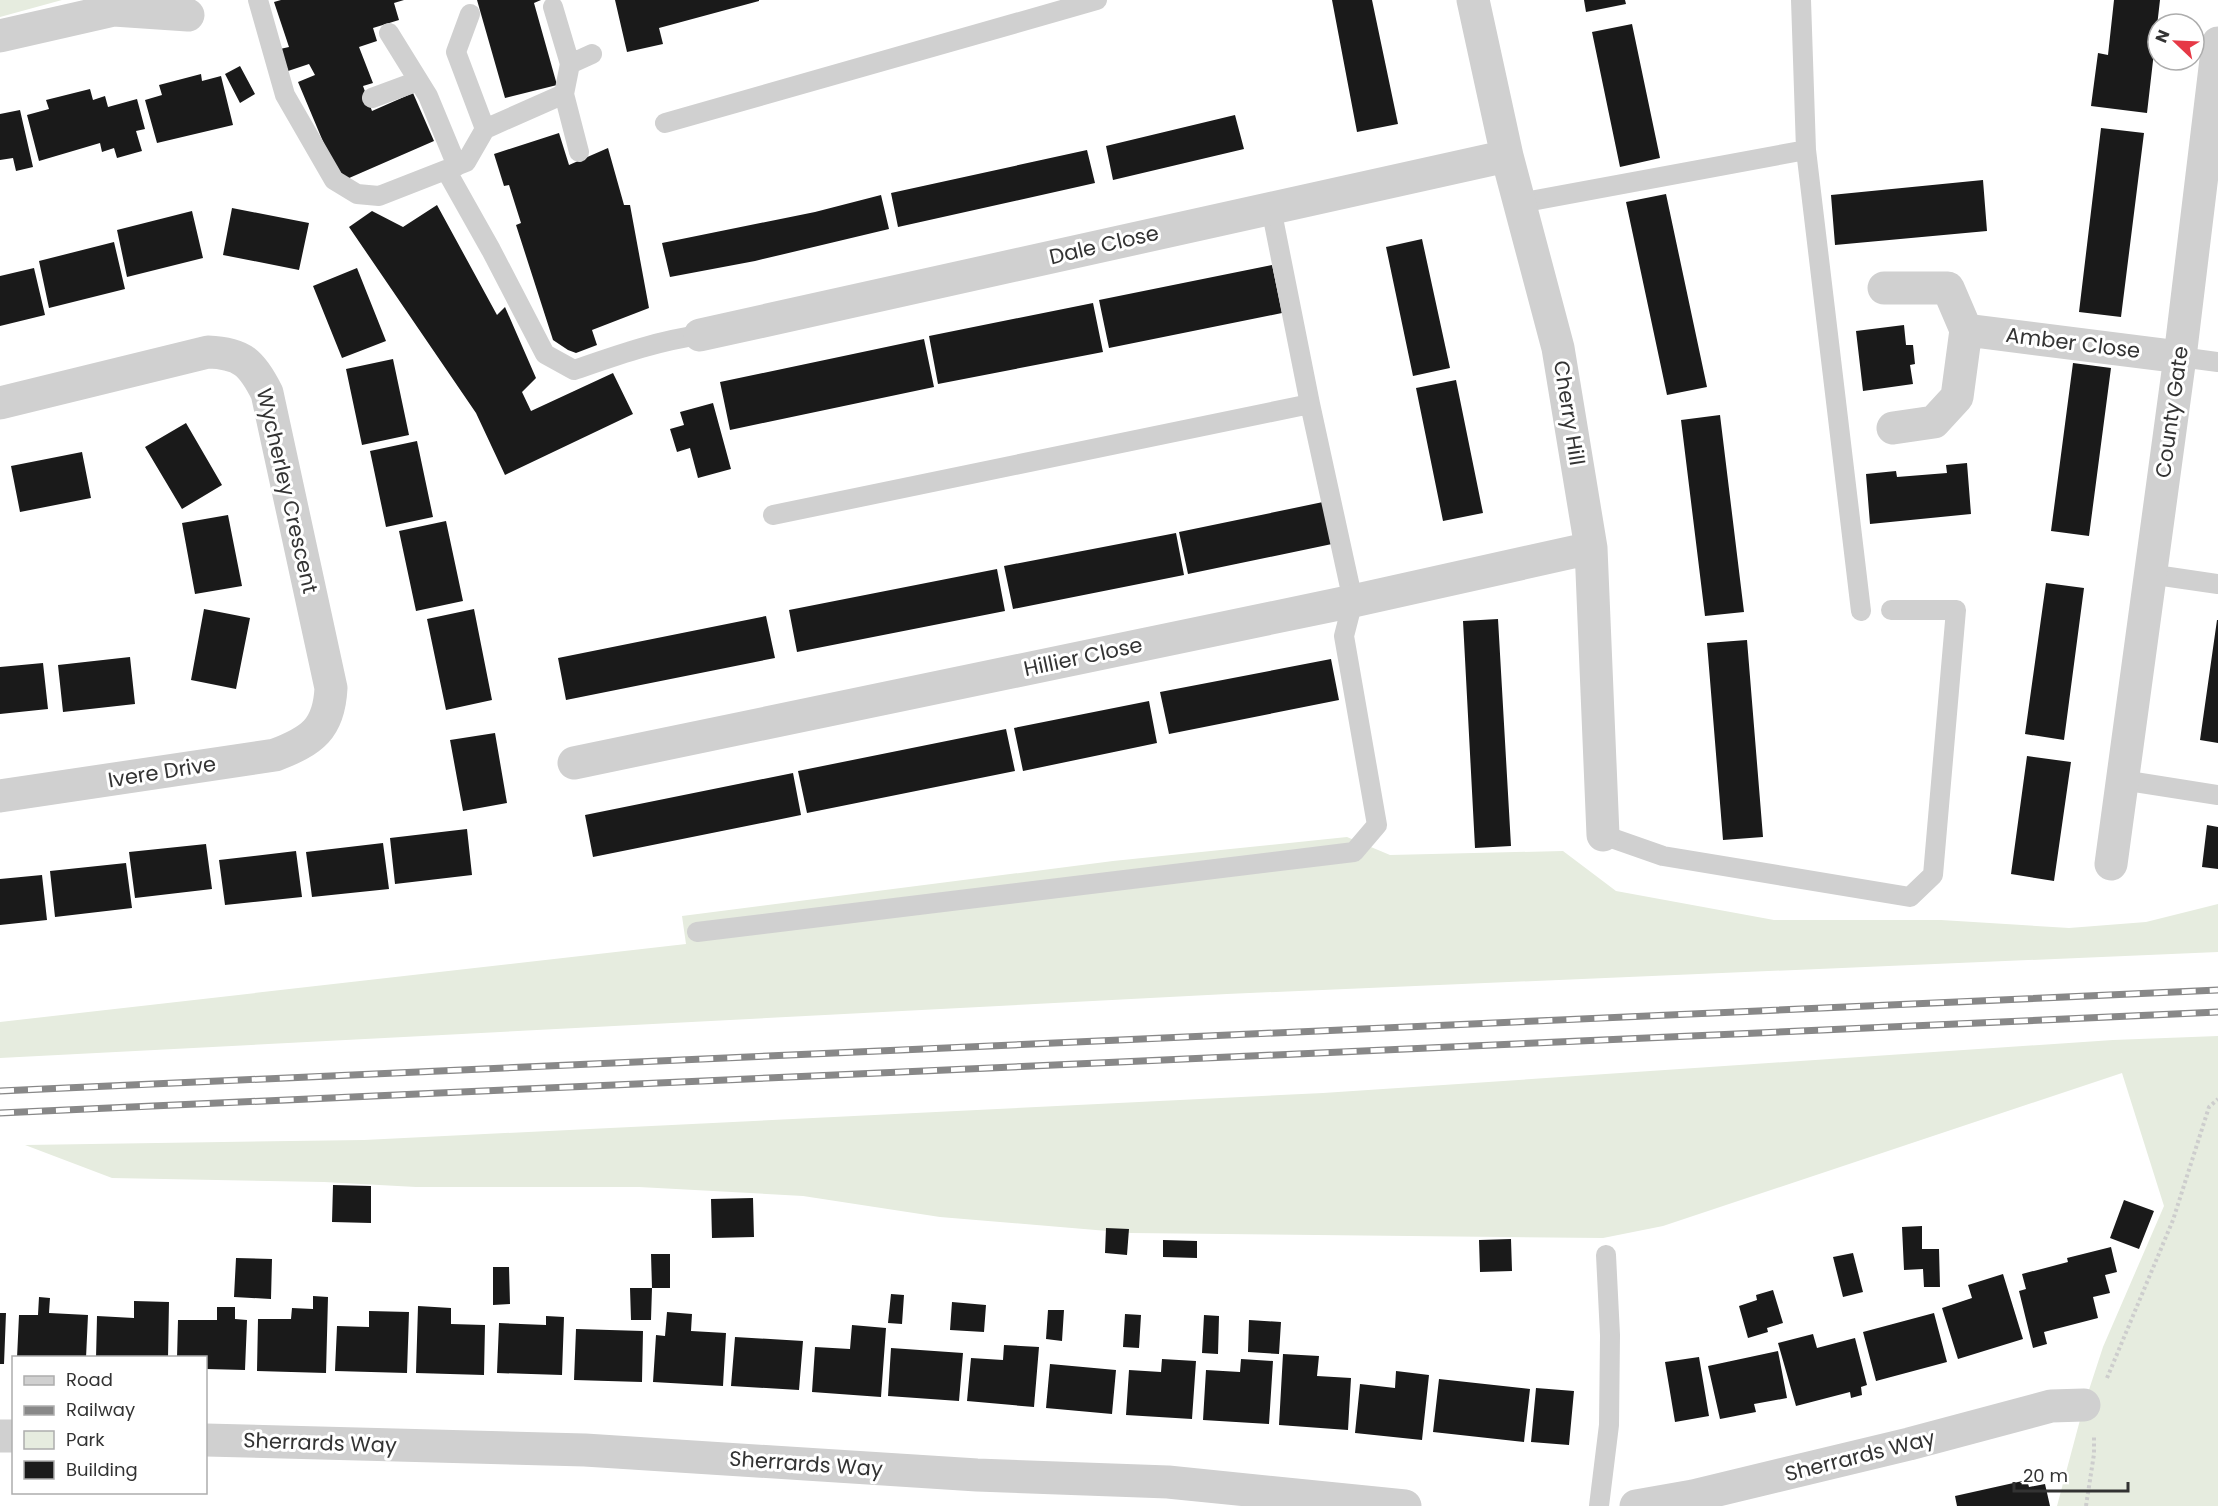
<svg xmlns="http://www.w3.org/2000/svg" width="2218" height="1506" font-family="Poppins,sans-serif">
	<rect width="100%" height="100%" fill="#fff"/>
	<path fill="#e6ecdf" d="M0,0H62L0,17Z
		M1347,837L1390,855L1563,851L1616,891L1774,920H1941L2069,928L2146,922L2218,904V952L1227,994L0,1058V1022L686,944L682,916L1113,861Z
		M2218,1036V1506H2057L2084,1405L2103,1347L2164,1206L2122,1073L1663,1226L1603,1238L1131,1233L940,1217L803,1196L639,1187H416L324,1182L112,1178L25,1145L364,1140L1323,1093L2113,1040Z"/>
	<path fill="#1a1a1a" d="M281,0H404L394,3L399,20L373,28L377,41L359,47L373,83L363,86L372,111L413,93L434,141L340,182L298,82L315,75L309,64L288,71L280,49L289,47L274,2Z
		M477,0H541L534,3L557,85L505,98Z
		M615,0H759V1L659,28L663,44L627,52Z
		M1332,0H1372L1398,124L1357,132Z
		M1584,0H1625L1626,4L1586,12Z
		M2114,0H2160L2147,113L2091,106L2098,53L2108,55Z
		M1632,24L1660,158L1620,167L1592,32Z
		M240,66L255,94L240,103L225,74Z
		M201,74L202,81L221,76L233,125L157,143L145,100L162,95L159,85Z
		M90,89L93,100L105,96L108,107L137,99L145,129L136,131L142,151L117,158L114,148L102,152L100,143L39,161L27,115L49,109L46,100Z
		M20,110L33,167L16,171L13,158L0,160V114Z
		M1235,115L1244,149L1113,180L1106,146Z
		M2101,128L2144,133L2121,317L2079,312Z
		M559,133L569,165L608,148L624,205H630L649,308L592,330L597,345L576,353L568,350L553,340L516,225L521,223L509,185L504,186L494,154Z
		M1087,150L1095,183L898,227L891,193Z
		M1983,180L1987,231L1835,245L1831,195Z
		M1666,194L1707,387L1667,395L1626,202Z
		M881,195L889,229L755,261L670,277L662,243L815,212Z
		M437,205L497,315L505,307L536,378L522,392L531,411L613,373L633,414L505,475L476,413L349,227L372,211L403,227Z
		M232,208L309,223L299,270L223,255Z
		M192,211L203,258L127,277L117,230Z
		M1422,239L1450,368L1413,376L1386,247Z
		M114,242L125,289L49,308L39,261Z
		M1272,265L1282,313L1109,348L1099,300Z
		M34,268L45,315L0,326V276Z
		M357,268L386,341L342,358L313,286Z
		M1093,303L1103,352L938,384L929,336Z
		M1904,325L1906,345H1913L1915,364L1910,365L1913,384L1863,391L1856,331Z
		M924,339L934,387L730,430L720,382Z
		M393,359L409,435L362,445L346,369Z
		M2073,363L2111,368L2089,536L2051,531Z
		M1456,380L1483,513L1443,521L1416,388Z
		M713,403L731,469L698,478L690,448L677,452L670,429L684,425L680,412Z
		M1720,415L1744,612L1705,616L1681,420Z
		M186,423L222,485L182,509L145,447Z
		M417,441L433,517L386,527L370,451Z
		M82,452L91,498L20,512L11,466Z
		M1967,463L1971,514L1870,524L1866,474L1896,471L1897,477L1947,473L1946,465Z
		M1323,502L1332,544L1188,574L1179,532Z
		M228,515L242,586L195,594L182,523Z
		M446,521L463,601L416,611L399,531Z
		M1176,533L1184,575L1013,609L1004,566Z
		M997,569L1005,611L797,652L789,610Z
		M2046,583L2084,588L2064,740L2025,734Z
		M204,609L250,618L236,689L191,680Z
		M474,609L492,700L446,710L427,619Z
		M766,616L775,658L566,700L558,658Z
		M1498,619L1511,846L1475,848L1463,621Z
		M2217,620H2218V743L2200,740Z
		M1747,640L1763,837L1723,840L1707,643Z
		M130,657L135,704L63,712L58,665Z
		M1331,659L1339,700L1169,734L1160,692Z
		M43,663L48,709L0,714V667Z
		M1149,701L1157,743L1023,771L1014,728Z
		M1006,729L1015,771L807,813L798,771Z
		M495,733L507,803L463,811L450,740Z
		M2027,756L2071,762L2054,881L2011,874Z
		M793,773L801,815L593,857L585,815Z
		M2207,825L2218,827V869L2202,867Z
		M467,829L472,875L395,884L390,838Z
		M383,843L389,889L312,897L306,852Z
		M206,844L212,889L135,898L129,852Z
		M296,851L302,897L225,905L219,860Z
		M126,863L132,908L55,917L50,871Z
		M42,875L47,920L0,925V879Z
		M333,1185L371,1186V1223L332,1222Z
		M753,1198L754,1237L712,1238L711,1199Z
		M2124,1200L2154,1211L2139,1249L2110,1238Z
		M1922,1226V1249H1939L1940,1287H1924L1923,1269L1904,1270L1902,1227Z
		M1106,1228L1129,1229L1127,1255L1105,1253Z
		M1511,1239L1512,1271L1480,1272L1479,1240Z
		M1163,1240L1197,1241V1258L1163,1257Z
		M2111,1247L2117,1272L2105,1275L2110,1293L2093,1297L2098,1318L2044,1332L2047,1344L2033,1348L2019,1291L2026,1289L2022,1274L2068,1262L2067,1258Z
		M1853,1253L1863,1292L1843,1297L1833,1257Z
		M651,1254H670V1288H652Z
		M236,1258L272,1259L271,1299L234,1297Z
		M493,1267H509L510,1304L493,1305Z
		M2003,1274L2023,1339L1958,1359L1942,1308L1972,1298L1968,1285Z
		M630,1288H652L651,1320H631Z
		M1773,1290L1783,1323L1767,1328L1768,1332L1748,1338L1739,1306L1757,1300L1756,1295Z
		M891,1294L904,1295L902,1324L888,1323Z
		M313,1296L328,1297L326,1373L257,1371L258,1319H291L292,1308L313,1309Z
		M39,1297L50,1298L49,1313L88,1315L86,1358H17L19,1315H38Z
		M134,1301L169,1302L168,1358H96L97,1316L134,1318Z
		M952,1302L986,1305L984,1332L950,1330Z
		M418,1306L451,1308V1324L485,1325L484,1375L416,1373Z
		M217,1307H235V1319L247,1320L245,1370L206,1369V1358H177L178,1320H217Z
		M1048,1310H1064L1062,1341L1046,1339Z
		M369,1311L409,1312L407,1373L335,1371L337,1326L369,1327Z
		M667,1312L692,1314L691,1331L726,1333L723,1386L653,1382L656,1335L665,1336Z
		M0,1313H6L4,1364H0Z
		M1934,1313L1947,1362L1876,1381L1863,1332Z
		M1125,1314L1141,1315L1139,1348L1123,1347Z
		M1204,1315L1219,1316L1218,1354L1202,1353Z
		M546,1316L564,1317L562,1375L497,1373L499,1323L546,1325Z
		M1249,1320L1281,1322L1279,1354L1248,1352Z
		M852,1325L886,1328L881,1397L812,1392L815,1347L850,1349Z
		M576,1329L643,1331L642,1382L574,1380Z
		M1813,1334L1817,1348L1855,1338L1867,1385L1861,1387L1862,1395L1851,1398L1850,1392L1796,1406L1778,1343Z
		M735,1337L803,1341L799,1390L731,1386Z
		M1004,1345L1039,1347L1034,1407L967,1401L971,1358L1003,1360Z
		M891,1348L963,1353L959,1401L888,1396Z
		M1778,1351L1787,1398L1754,1404L1756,1412L1720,1419L1708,1366Z
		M1283,1354L1319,1356L1317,1376L1351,1378L1348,1430L1279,1425Z
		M1699,1357L1709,1416L1675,1422L1665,1362Z
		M1162,1359L1196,1361L1192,1419L1126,1415L1129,1370L1161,1372Z
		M1241,1359L1273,1361L1269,1424L1203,1420L1206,1370L1240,1372Z
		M1050,1364L1116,1370L1112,1414L1046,1408Z
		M1396,1371L1429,1375L1422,1440L1355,1433L1360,1384L1395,1388Z
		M1439,1379L1530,1389L1524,1442L1433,1432Z
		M1536,1388L1574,1391L1569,1445L1531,1442Z
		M2027,1480L2029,1487L2045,1484L2050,1506H1957L1955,1496Z"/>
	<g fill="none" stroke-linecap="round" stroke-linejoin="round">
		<path stroke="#cdcdcd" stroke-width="4" stroke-dasharray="3 3" stroke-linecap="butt" d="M2107,1378L2173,1220L2209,1107L2218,1099
			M2086,1506L2094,1454V1437"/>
		<path stroke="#d0d0d0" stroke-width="20" d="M258,0L285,95L334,180L357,194L379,196L466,162L485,129L456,52L470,14
			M553,7L570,64
			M389,33L428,96L457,166
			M372,98L418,81
			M665,123L1097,0
			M485,129L564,94
			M1806,150L1861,611
			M579,152L564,94L570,64L592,54
			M446,170L491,250L545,354L574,370C615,356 656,341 700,335
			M1520,203L1806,150L1801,0
			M2180,357L2218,362
			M773,515L1310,404
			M2149,574L2218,584
			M2122,780L2218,795
			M1603,835L1663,856L1910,897L1933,875L1956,610H1891
			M697,932L1354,852L1377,825L1344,636L1353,601L1310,404L1271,208
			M1599,1506L1609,1425L1610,1335L1606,1255"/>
		<path stroke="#d0d0d0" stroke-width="33" d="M1473,0L1507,156L1558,348L1591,548L1603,835
			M0,36L114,10L188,15
			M1884,288H1948L1966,330L1957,397L1934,422L1893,428
			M1966,330L2180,357
			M700,335L1507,156
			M0,403L208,352C242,353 252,363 267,393L331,688C329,729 312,741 275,755L0,796
			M574,763L1353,601L1591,548
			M2111,864L2180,357L2218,43
			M0,1436H14
			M206,1440L585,1450L977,1475L1168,1482L1405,1506
			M1636,1506L1693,1496L1909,1444L2051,1406L2084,1405"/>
		<defs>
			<path id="rail" d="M0,1091L2218,990
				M0,1113L2218,1012"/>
		</defs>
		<use href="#rail" stroke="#888" stroke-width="7"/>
		<use href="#rail" stroke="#fff" stroke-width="4.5" stroke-dasharray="14" stroke-linecap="butt"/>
	</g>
	<g text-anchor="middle" stroke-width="6" stroke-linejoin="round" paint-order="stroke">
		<g font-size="21" fill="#333" stroke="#fff">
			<text transform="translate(1104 245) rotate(-13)" y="7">Dale Close</text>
			<text transform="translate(2073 343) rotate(7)" y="7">Amber Close</text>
			<text transform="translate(2172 412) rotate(-82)" y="7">County Gate</text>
			<text transform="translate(1569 413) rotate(81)" y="7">Cherry Hill</text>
			<text transform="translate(287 491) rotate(77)" y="7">Wycherley Crescent</text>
			<text transform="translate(1083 657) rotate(-12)" y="7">Hillier Close</text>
			<text transform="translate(162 772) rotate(-9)" y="7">Ivere Drive</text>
			<text transform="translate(320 1443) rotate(2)" y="7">Sherrards Way</text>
			<text transform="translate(1860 1456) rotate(-14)" y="7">Sherrards Way</text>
			<text transform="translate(806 1464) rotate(4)" y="7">Sherrards Way</text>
		</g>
	</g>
	<rect x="12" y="1356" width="195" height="138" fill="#ffffff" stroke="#adadad" stroke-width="1.5"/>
	<rect x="24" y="1376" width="30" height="9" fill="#d0d0d0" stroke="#adadad" stroke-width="1.5"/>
	<text x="66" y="1386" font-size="18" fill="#333333">Road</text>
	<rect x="24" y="1406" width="30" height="9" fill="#888888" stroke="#adadad" stroke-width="1.5"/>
	<text x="66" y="1416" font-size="18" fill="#333333">Railway</text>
	<rect x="24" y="1431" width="30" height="18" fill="#e6ecdf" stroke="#adadad" stroke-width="1.5"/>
	<text x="66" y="1446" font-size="18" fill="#333333">Park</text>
	<rect x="24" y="1461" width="30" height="18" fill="#1a1a1a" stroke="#adadad" stroke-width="1.5"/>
	<text x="66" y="1476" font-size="18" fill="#333333">Building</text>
	<g transform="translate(2176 42) rotate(293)"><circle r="28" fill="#ffffff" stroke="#adadad" stroke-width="1.5"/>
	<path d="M0-4.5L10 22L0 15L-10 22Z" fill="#e63946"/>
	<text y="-9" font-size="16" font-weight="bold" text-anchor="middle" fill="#333333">N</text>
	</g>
	<path d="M2014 1482v9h114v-9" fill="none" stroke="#333333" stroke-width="3"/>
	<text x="2023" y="1482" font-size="18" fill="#333333" stroke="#ffffff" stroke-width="4.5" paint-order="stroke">20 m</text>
</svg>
